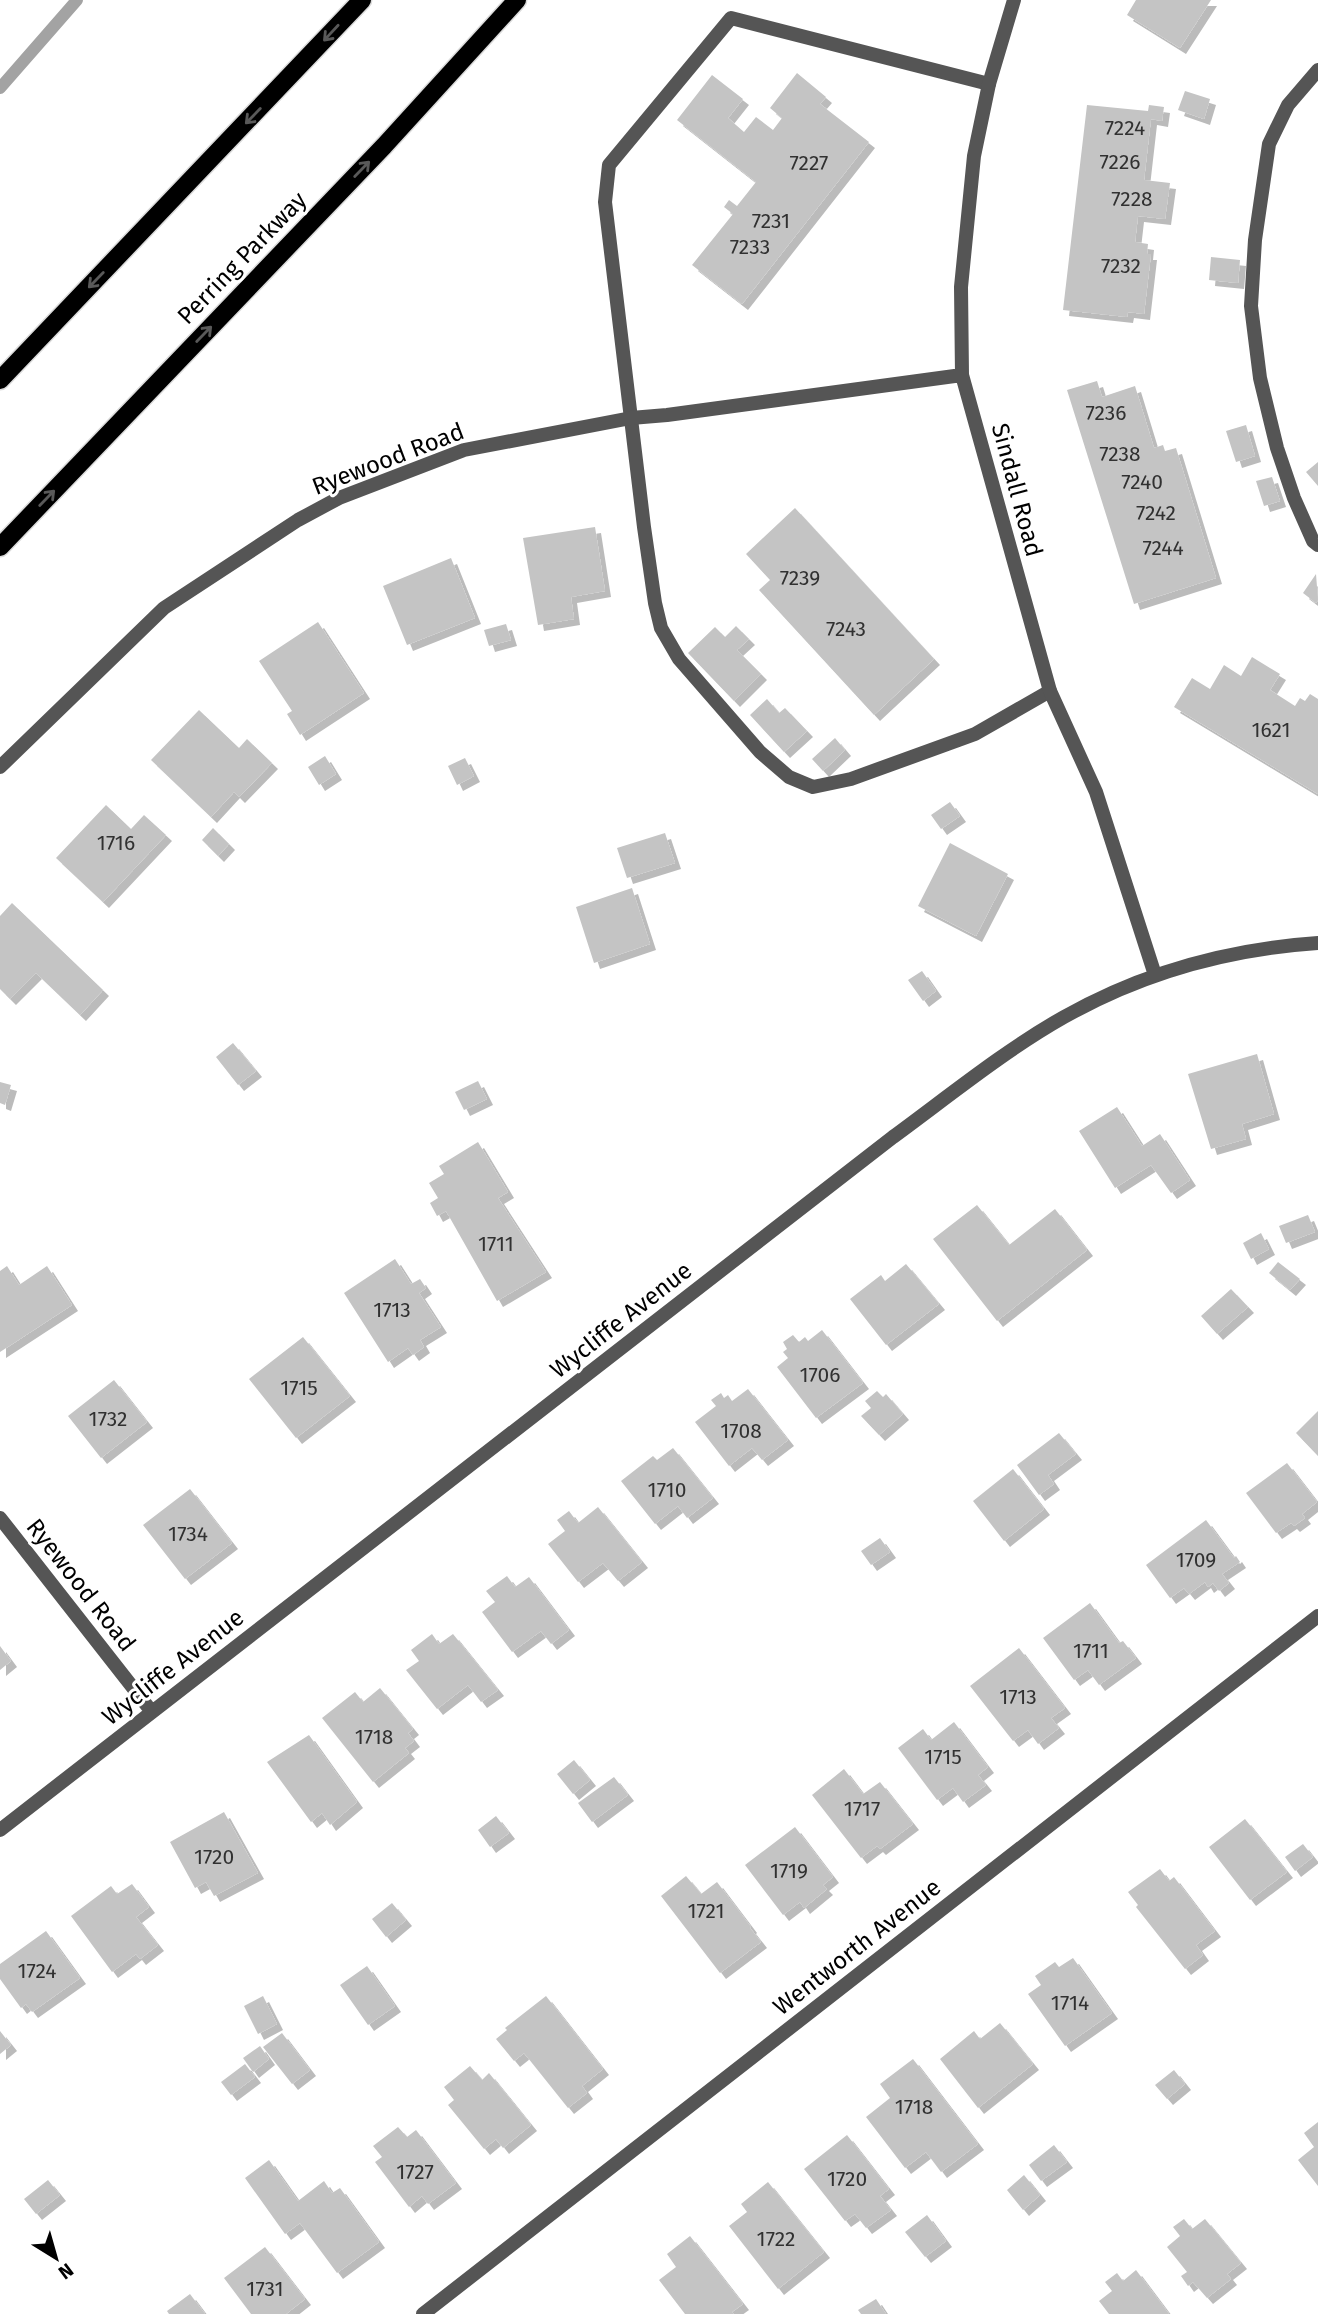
<svg xmlns="http://www.w3.org/2000/svg" width="1318" height="2314" font-family="'Fira Sans',sans-serif">
	<defs>
		<filter id="shadow"><feDropShadow dx="6" dy="6" stdDeviation="0" flood-color="#0004"/></filter>
	</defs>
	<rect width="100%" height="100%" fill="#fff"/>
	<g fill="none" stroke-linecap="round" stroke-linejoin="round">
		<path stroke="#a3a3a3" stroke-width="12" d="M0,88L77,0"/>
	</g>
	<path fill="#c4c4c4" filter="url(#shadow)" d="M1136,0H1211L1180,48L1127,15Z
		M797,73L826,97L820,104L869,142L742,304L692,265L733,214L724,207L729,200L737,206L756,182L677,120L712,75L743,99L728,118L744,132L756,117L773,130L782,118L770,108Z
		M1185,91L1210,99L1204,119L1178,110Z
		M1087,105L1148,111L1149,105L1164,107L1162,121L1151,119L1144,180L1170,183L1165,219L1138,216L1135,242L1148,244L1147,254H1151L1144,314L1128,312L1127,317L1063,310Z
		M1211,257L1240,260L1238,283L1209,280Z
		M1097,381L1102,397L1135,386L1154,448L1163,445L1165,451L1176,448L1216,578L1134,604L1067,390Z
		M1246,425L1255,456L1236,462L1226,431Z
		M1318,462V486L1306,472Z
		M1272,477L1280,501L1264,506L1256,481Z
		M795,508L934,659L874,715L759,590L770,580L746,554Z
		M595,527L605,591L571,597L574,619L538,625L523,538Z
		M451,558L475,618L407,645L383,586Z
		M1316,574L1318,600L1316,603L1303,593Z
		M318,622L364,693L300,735L287,714L292,711L259,661Z
		M506,624L511,640L489,646L484,630Z
		M736,626L749,639L737,650L761,674L734,701L688,653L715,627L725,637Z
		M1252,657L1280,674L1270,690L1295,706L1300,698L1305,701L1310,694L1318,699V794L1174,707L1192,678L1210,689L1224,665L1241,676Z
		M767,699L779,713L785,708L807,731L784,752L750,715Z
		M199,710L239,748L247,739L272,763L239,797L234,792L211,817L151,760Z
		M835,738L845,750L823,771L812,759Z
		M325,756L336,774L319,785L308,767Z
		M465,758L474,776L457,785L448,766Z
		M950,802L960,816L941,829L931,815Z
		M106,805L131,829L144,815L166,835L103,902L56,858Z
		M213,828L229,844L218,856L202,840Z
		M665,833L675,863L627,878L617,848Z
		M950,843L1008,874L976,936L918,906Z
		M632,888L650,944L594,963L576,907Z
		M12,903L103,990L80,1015L36,973L10,999L0,989V916Z
		M922,971L936,991L923,1001L908,980Z
		M233,1043L256,1071L238,1085L216,1057Z
		M1257,1054L1274,1114L1242,1124L1246,1139L1211,1149L1188,1074Z
		M478,1081L487,1099L464,1110L455,1092Z
		M0,1082L11,1085L5,1105L0,1103Z
		M1117,1107L1142,1146L1160,1134L1190,1180L1171,1193L1151,1165L1115,1188L1079,1131Z
		M478,1142L508,1192L498,1198L546,1272L497,1301L446,1211L437,1216L430,1203L438,1198L429,1183L444,1174L439,1166Z
		M977,1205L1009,1245L1055,1209L1087,1250L997,1321L933,1239Z
		M1308,1215L1315,1232L1286,1243L1279,1226Z
		M1261,1233L1269,1249L1251,1259L1243,1243Z
		M395,1259L411,1284L420,1279L426,1288L419,1293L441,1327L420,1340L424,1347L413,1355L408,1348L388,1362L344,1293Z
		M1278,1262L1300,1279L1290,1290L1269,1273Z
		M906,1264L939,1304L886,1345L850,1299L881,1275L885,1281Z
		M7,1266L19,1285L47,1266L72,1305L0,1352V1271Z
		M1231,1289L1248,1307L1217,1334L1201,1316Z
		M822,1330L863,1383L816,1418L777,1367L788,1358L783,1352L787,1349L783,1342L793,1335L799,1342L805,1337L808,1341Z
		M303,1337L350,1396L296,1438L249,1379Z
		M114,1380L147,1422L101,1458L68,1416Z
		M748,1389L788,1440L762,1460L752,1448L729,1466L695,1422L716,1406L711,1400L721,1393L724,1398L728,1395L732,1401Z
		M877,1391L883,1397L886,1394L903,1414L879,1435L861,1416L871,1408L865,1401Z
		M1318,1411V1456L1296,1433Z
		M1059,1433L1076,1454L1048,1475L1054,1484L1039,1495L1017,1465Z
		M673,1448L713,1498L687,1518L678,1506L655,1524L621,1481L653,1456L657,1460Z
		M1287,1463L1317,1502L1302,1514L1305,1518L1294,1526L1291,1523L1276,1533L1246,1493Z
		M1013,1469L1044,1509L1004,1541L973,1501Z
		M190,1489L232,1543L185,1579L143,1525Z
		M598,1507L642,1562L618,1581L603,1563L578,1582L548,1544L565,1531L557,1520L569,1511L578,1523Z
		M1206,1520L1234,1558L1236,1556L1240,1562L1222,1574L1229,1583L1219,1591L1213,1583L1208,1587L1205,1582L1189,1594L1184,1588L1170,1598L1146,1565Z
		M880,1538L890,1552L871,1565L861,1551Z
		M507,1576L515,1587L529,1577L569,1630L551,1644L541,1631L512,1652L482,1612L495,1602L486,1591Z
		M1090,1603L1119,1643L1123,1641L1136,1658L1099,1685L1088,1670L1074,1680L1043,1638Z
		M432,1634L439,1644L453,1634L498,1690L481,1702L468,1685L437,1709L406,1670L419,1661L411,1650Z
		M0,1646L11,1661L0,1670Z
		M1019,1648L1065,1708L1051,1718L1059,1728L1038,1744L1028,1730L1013,1741L970,1686Z
		M380,1688L413,1729L408,1733L414,1741L405,1748L409,1753L373,1782L322,1718L355,1692L363,1702Z
		M954,1722L988,1767L978,1775L986,1785L963,1802L953,1788L937,1800L898,1748L923,1729L931,1740Z
		M309,1735L357,1802L330,1825L322,1813L311,1822L267,1762Z
		M574,1760L590,1780L573,1794L557,1774Z
		M844,1769L863,1794L880,1782L913,1824L880,1849L877,1846L861,1858L812,1795Z
		M614,1777L628,1795L592,1822L578,1803Z
		M224,1812L258,1873L214,1896L206,1882L195,1888L170,1842Z
		M496,1816L509,1833L490,1847L478,1830Z
		M1245,1819L1287,1872L1250,1900L1209,1847Z
		M795,1827L833,1877L823,1885L827,1889L804,1908L800,1902L783,1915L745,1865Z
		M1303,1844L1313,1857L1295,1871L1285,1857Z
		M1160,1869L1169,1881L1174,1877L1215,1931L1196,1945L1203,1955L1185,1969L1136,1907L1138,1905L1128,1892Z
		M686,1876L701,1894L717,1882L751,1927L750,1928L761,1942L720,1973L661,1896Z
		M132,1884L149,1907L136,1917L158,1945L140,1959L136,1954L112,1972L71,1916L111,1886L117,1894Z
		M392,1903L406,1920L386,1937L372,1919Z
		M46,1931L80,1978L32,2012L26,2004L21,2008L0,1979V1964Z
		M1073,1958L1112,2013L1065,2046L1028,1994L1041,1985L1035,1976L1055,1962L1059,1967Z
		M367,1966L395,2006L368,2025L340,1985Z
		M263,1996L277,2024L258,2034L244,2006Z
		M546,1996L603,2069L582,2086L587,2093L568,2108L524,2053L514,2061L496,2039L507,2030L505,2028Z
		M1000,2023L1033,2064L978,2108L940,2059L974,2031L980,2039Z
		M0,2031L11,2045L0,2054Z
		M282,2033L310,2070L292,2084L263,2047Z
		M260,2046L269,2059L253,2072L243,2058Z
		M913,2059L978,2144L941,2172L926,2152L905,2168L866,2117L890,2098L880,2084Z
		M245,2064L255,2077L231,2095L221,2082Z
		M470,2066L482,2080L489,2073L531,2125L503,2148L496,2139L484,2149L448,2105L454,2100L444,2087Z
		M1174,2070L1185,2084L1167,2099L1155,2085Z
		M1318,2122V2186L1298,2160L1314,2147L1304,2133Z
		M398,2127L407,2137L416,2130L456,2183L428,2204L422,2196L409,2207L375,2162L382,2157L373,2146Z
		M847,2135L889,2189L880,2196L891,2210L866,2228L855,2214L845,2221L804,2169Z
		M1054,2145L1067,2162L1041,2181L1029,2165Z
		M269,2160L298,2201L324,2181L332,2193L340,2188L379,2242L337,2273L300,2223L285,2234L245,2178Z
		M1024,2175L1040,2195L1023,2210L1007,2190Z
		M48,2180L60,2195L36,2214L24,2199Z
		M768,2182L824,2252L778,2289L729,2226L747,2212L741,2204Z
		M927,2215L946,2241L925,2257L905,2232Z
		M1184,2219L1192,2229L1205,2219L1241,2263L1227,2274L1231,2279L1207,2298L1193,2282L1188,2286L1181,2276L1187,2272L1167,2247L1180,2236L1173,2227Z
		M690,2236L743,2304L732,2312L734,2314H685L659,2280L676,2267L667,2254Z
		M265,2247L305,2299L286,2314H251L224,2278Z
		M1136,2270L1169,2314H1109L1099,2301L1112,2291L1105,2282L1117,2273L1123,2281Z
		M190,2294L205,2314H169L167,2311Z
		M876,2299L886,2314H861L858,2310Z"/>
	<g fill="none" stroke-linecap="round" stroke-linejoin="round">
		<defs>
			<path id="primary" d="M0,380L362,0
				M0,547L384,146L517,0"/>
		</defs>
		<use href="#primary" stroke="#dbdbdb" stroke-width="21"/>
		<path stroke="#555" stroke-width="14" d="M1318,70L1288,105L1269,144L1255,240L1251,306L1260,378L1277,448L1294,498L1313,541L1318,545
			M989,84L731,18L609,165L605,202L644,527L655,603L661,628L679,659L760,752L789,777L813,787L851,779L975,734L1050,691"/>
		<path stroke="#555" stroke-width="14" d="M1014,0L989,84L974,156L961,287L962,375L1050,691L1096,792L1155,975
			M0,767L164,608L298,520L339,498L464,450L631,418L667,415L962,375
			M0,1518L152,1712
			M0,1830L893,1137C949,1096 1004,1051 1064,1017C1142,973 1229,949 1318,943
			M423,2314L1318,1616"/>
		<use href="#primary" stroke="#000" stroke-width="18"/>
	</g>
	<defs><path id="oneway-shaft" d="M-6 0H5M1.5-3L5.5 0L1.5 3" fill="none" stroke-width="1.6" stroke-linecap="round" stroke-linejoin="round" transform="scale(1.75)"/></defs>
	<g stroke="#595959">
		<use href="#oneway-shaft" transform="translate(331 33) rotate(133)"/>
		<use href="#oneway-shaft" transform="translate(253 116) rotate(134)"/>
		<use href="#oneway-shaft" transform="translate(362 169) rotate(-46)"/>
		<use href="#oneway-shaft" transform="translate(96 280) rotate(134)"/>
		<use href="#oneway-shaft" transform="translate(204 334) rotate(-46)"/>
		<use href="#oneway-shaft" transform="translate(47 498) rotate(-46)"/>
	</g>
	<g text-anchor="middle" stroke-width="6" stroke-linejoin="round" paint-order="stroke">
		<g font-size="21" fill="#313131">
			<text x="1125" y="135">7224</text>
			<text x="1120" y="169">7226</text>
			<text x="809" y="170">7227</text>
			<text x="1132" y="206">7228</text>
			<text x="771" y="228">7231</text>
			<text x="750" y="254">7233</text>
			<text x="1121" y="273">7232</text>
			<text x="1106" y="420">7236</text>
			<text x="1120" y="461">7238</text>
			<text x="1142" y="489">7240</text>
			<text x="1156" y="520">7242</text>
			<text x="1163" y="555">7244</text>
			<text x="800" y="585">7239</text>
			<text x="846" y="636">7243</text>
			<text x="1271" y="737">1621</text>
			<text x="116" y="850">1716</text>
			<text x="496" y="1251">1711</text>
			<text x="392" y="1317">1713</text>
			<text x="820" y="1382">1706</text>
			<text x="299" y="1395">1715</text>
			<text x="108" y="1426">1732</text>
			<text x="741" y="1438">1708</text>
			<text x="667" y="1497">1710</text>
			<text x="188" y="1541">1734</text>
			<text x="1196" y="1567">1709</text>
			<text x="1091" y="1658">1711</text>
			<text x="1018" y="1704">1713</text>
			<text x="374" y="1744">1718</text>
			<text x="943" y="1764">1715</text>
			<text x="862" y="1816">1717</text>
			<text x="214" y="1864">1720</text>
			<text x="789" y="1878">1719</text>
			<text x="706" y="1918">1721</text>
			<text x="37" y="1978">1724</text>
			<text x="1070" y="2010">1714</text>
			<text x="914" y="2114">1718</text>
			<text x="415" y="2179">1727</text>
			<text x="847" y="2186">1720</text>
			<text x="776" y="2246">1722</text>
			<text x="265" y="2296">1731</text>
		</g>
		<g font-size="24" fill="#000" stroke="#fff">
			<text transform="translate(242 258) rotate(-46)" y="8">Perring Parkway</text>
			<text transform="translate(388 459) rotate(-21)" y="8">Ryewood Road</text>
			<text transform="translate(1017 490) rotate(75)" y="8">Sindall Road</text>
			<text transform="translate(621 1320) rotate(-38)" y="8">Wycliffe Avenue</text>
			<text transform="translate(81 1585) rotate(52)" y="8">Ryewood Road</text>
			<text transform="translate(173 1667) rotate(-38)" y="8">Wycliffe Avenue</text>
			<text transform="translate(857 1947) rotate(-38)" y="8">Wentworth Avenue</text>
		</g>
	</g>
	<g transform="translate(56 2258) rotate(143)" stroke="#ffffff" stroke-width="5" paint-order="stroke">
	<path d="M0-5L12 26L0 18L-12 26Z" fill="#000000"/>
	<text y="-10" font-size="19" font-weight="bold" text-anchor="middle" fill="#000000">N</text>
	</g>
</svg>
